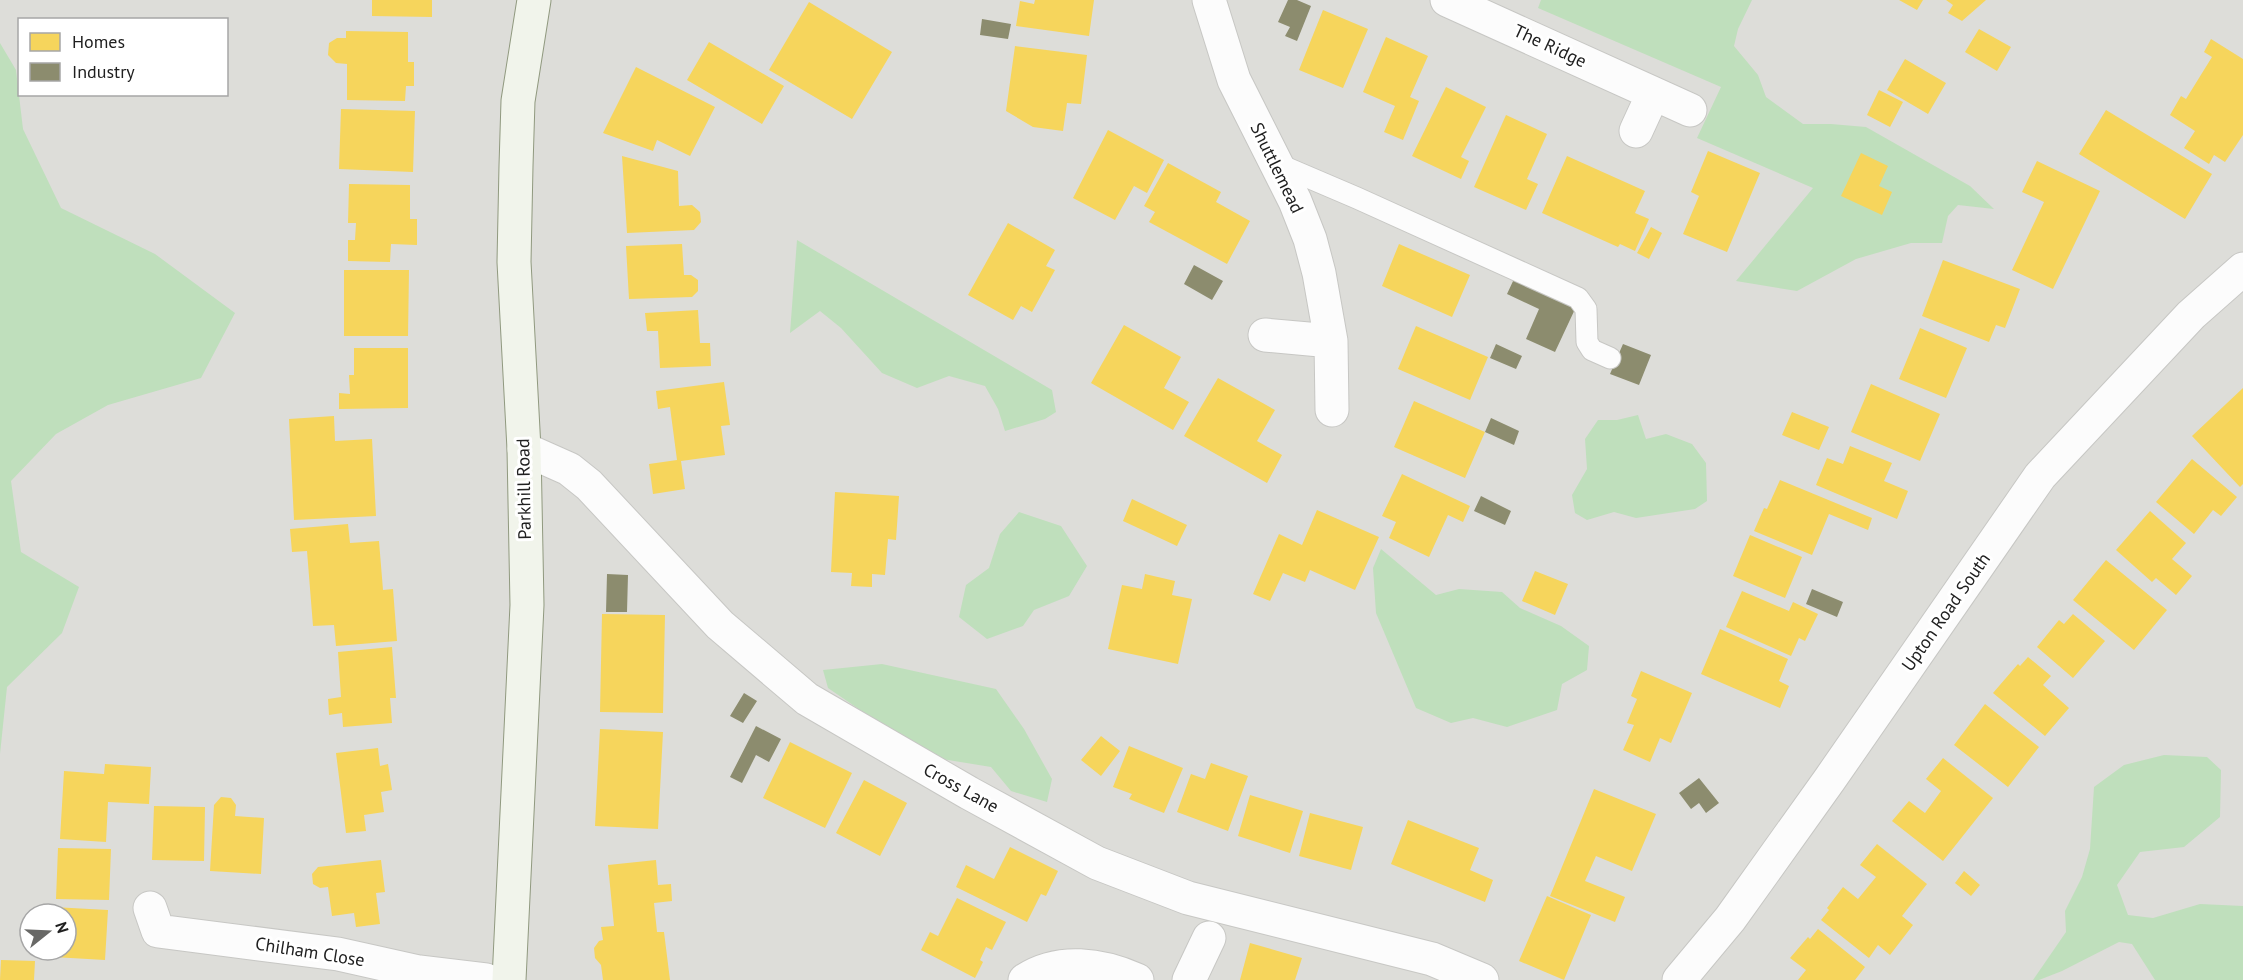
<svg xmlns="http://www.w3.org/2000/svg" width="2243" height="980" font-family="'PT Sans',sans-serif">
	<rect width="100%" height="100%" fill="#eeeee8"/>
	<path fill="#ddddd9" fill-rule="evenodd" d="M0,0H2243V980H0ZM20,20H226V94H20ZM30,914H66V950H30Z"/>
	<path fill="#bfdfbc" d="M1541,0H1752L1738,29L1734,46L1758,75L1766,97L1803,124H1831L1866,127L1970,186L1994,209L1958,205L1948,216L1942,243H1911L1856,259L1797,291L1736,281L1813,188L1697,138L1721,87L1538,8Z
		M0,43L16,70L23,129L61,208L155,254L235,313L201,378L108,405L56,434L11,481L21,552L79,587L62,633L7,687L0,754Z
		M797,240L1052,390L1056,412L1045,419L1005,431L998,409L985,386L949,376L917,388L882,373L841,328L820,311L790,333Z
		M1638,415L1646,439L1666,434L1692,444L1706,463L1707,501L1695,509L1636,518L1614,512L1587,520L1575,513L1572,495L1587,469L1585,439L1598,420H1617Z
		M1019,512L1061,526L1087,566L1069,596L1034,610L1023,626L987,639L959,617L966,585L989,568L1000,534Z
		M1381,549L1436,595L1459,589L1502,592L1520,608L1561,626L1589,646L1587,670L1562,684L1557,710L1507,727L1473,718L1451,723L1416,708L1376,613L1373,568Z
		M882,664L996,689L1024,729L1052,779L1047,802L1011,791L991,767L942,759L866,714L828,688L823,670Z
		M2164,755L2207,757L2221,770L2220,817L2184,847L2140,852L2117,885L2128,915L2153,918L2200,904L2243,906V980H2155L2132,944L2119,942L2062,971L2039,980H2033L2066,932L2065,911L2082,877L2090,849L2094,787L2124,765Z"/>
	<path fill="#f6d55c" d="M372,0H432V17L372,16Z
		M1035,0H1094L1089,36L1016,26L1020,1L1034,4Z
		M1899,0H1923L1917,10Z
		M1946,0H1986L1962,21L1948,13L1953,5Z
		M809,2L892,52L852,119L769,70Z
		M1323,10L1368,29L1343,88L1299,70Z
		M1979,29L2011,47L1997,71L1965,52Z
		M346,31L408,32V62H414V86H406L405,101L347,100V64L336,63L328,55L329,43L337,38H346Z
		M1386,37L1428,56L1410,97L1419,101L1403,140L1384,132L1395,106L1363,92Z
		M2211,39L2243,59V135L2225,162L2214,155L2209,164L2184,148L2195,131L2170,115L2181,96L2186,99L2212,57L2204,52Z
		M709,42L784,86L762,124L687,80Z
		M1015,46L1087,55L1081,104L1067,103L1063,131L1033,127L1006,111Z
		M1905,59L1946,83L1928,114L1887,90Z
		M636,67L715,107L690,156L657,140L653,151L603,133Z
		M1446,87L1486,107L1461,157L1469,161L1461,179L1412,156Z
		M1879,90L1903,102L1890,127L1867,115Z
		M341,109L415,111L413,172L339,169Z
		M2106,110L2212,174L2185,219L2079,154Z
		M1506,115L1547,134L1527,179L1538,184L1526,210L1474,187Z
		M1108,130L1164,160L1147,193L1134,186L1115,220L1073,198Z
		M1708,151L1760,173L1727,252L1683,234L1699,196L1691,192Z
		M1861,153L1888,166L1879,186L1892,192L1882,215L1841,196Z
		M622,156L678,171L679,206L692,205L700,212L701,222L694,230L627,233Z
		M1567,156L1645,191L1635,213L1649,219L1635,251L1620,244L1618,247L1542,213Z
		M2037,161L2100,191L2053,289L2012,270L2044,202L2022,192Z
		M1168,163L1221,192L1216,202L1250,221L1227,264L1149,222L1155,212L1144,206Z
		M349,184L410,185V219H417V245L391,244L390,262L348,261V240H355L356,223H348Z
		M1008,223L1055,250L1046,266L1055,270L1032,312L1021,306L1013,320L968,295Z
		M1651,227L1662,233L1649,259L1637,253Z
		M682,244L684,275H691L698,280V291L692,297L629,299L626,246Z
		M1399,244L1470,275L1452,317L1382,286Z
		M1943,260L2020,289L2005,328L1996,325L1989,342L1922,316Z
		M344,270H409L408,336H344Z
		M698,310L700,343H710L711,366L660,368L658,331H647L645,313Z
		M1124,325L1181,357L1164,388L1189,402L1173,430L1091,383Z
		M1416,326L1488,357L1470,400L1398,369Z
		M1920,328L1967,348L1946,398L1899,379Z
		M354,348H408V408L339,409V393L350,394L349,375H354Z
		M1218,378L1275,410L1257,441L1282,455L1267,483L1184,436Z
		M724,382L730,425L721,426L725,455L681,461L685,489L653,494L649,464L677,460L670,407L658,409L656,391Z
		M1871,384L1940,414L1920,461L1851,432Z
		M2243,388V484L2240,487L2192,436Z
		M1414,401L1485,432L1465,478L1394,447Z
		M1792,412L1829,427L1819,450L1782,435Z
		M334,416L335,441L372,439L376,516L294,520L289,419Z
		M1850,446L1892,463L1884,481L1908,491L1897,519L1816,485L1827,458L1843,464Z
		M2192,459L2237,497L2221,516L2213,510L2194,534L2156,502Z
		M1402,474L1470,506L1463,522L1448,515L1429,557L1389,538L1396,522L1382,516Z
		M1780,480L1872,518L1868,530L1829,514L1812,555L1754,531L1764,508L1767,509Z
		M835,492L899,496L896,540L888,539L885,575L872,574V587L851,586L852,573L831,572Z
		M1132,499L1187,525L1177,546L1123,521Z
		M1317,510L1379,537L1355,590L1310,570L1305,582L1283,573L1270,601L1253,594L1279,534L1302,545Z
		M2150,511L2186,543L2172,559L2192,576L2176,595L2156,578L2152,582L2116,550Z
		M348,524L350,543L379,541L383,590L393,589L397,641L336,646L334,625L313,626L307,551L292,552L290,529Z
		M1750,535L1802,557L1785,598L1733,576Z
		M2106,560L2167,610L2134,650L2073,600Z
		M1535,571L1568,584L1555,615L1522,601Z
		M1145,574L1175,581L1172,595L1192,599L1178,664L1108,649L1122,585L1142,589Z
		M1742,591L1789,611L1793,602L1818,614L1805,641L1799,638L1791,656L1726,627Z
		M602,614L665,615L663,713L600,712Z
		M2073,614L2105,641L2073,678L2037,647L2059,620L2064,624Z
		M1720,629L1788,659L1779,681L1789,686L1780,708L1701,674Z
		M392,647L396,698H390L392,723L343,727L342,713L329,715L328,699L341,697L338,652Z
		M2028,657L2051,676L2043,685L2069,708L2045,736L1993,693L2018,664L2020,666Z
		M1641,671L1692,693L1671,743L1660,738L1650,762L1623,750L1634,725L1627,723L1637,699L1631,696Z
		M1985,704L2039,747L2008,787L1954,745Z
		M600,729L663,732L658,829L595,826Z
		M1101,736L1120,751L1101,776L1081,760Z
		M790,742L852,773L825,828L763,798Z
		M1129,746L1183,768L1164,813L1129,799L1132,794L1113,787Z
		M378,748L380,766L388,764L392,790L381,792L384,812L364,815L366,831L346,833L336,753Z
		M1943,758L1993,798L1943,861L1892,821L1909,801L1925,813L1941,791L1926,779Z
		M1211,763L1248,776L1228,831L1177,812L1191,774L1205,779Z
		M105,764L151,767L149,804L108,802L106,842L60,839L64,771L104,774Z
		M864,780L907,803L880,856L836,833Z
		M1594,789L1656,814L1632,871L1596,856L1585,881L1625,897L1615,922L1550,896Z
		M1250,795L1303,811L1290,853L1238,836Z
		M221,797L231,798L236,805L235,816L264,818L261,874L210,871L214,805Z
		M154,806L205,807L204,861L152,860Z
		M1310,813L1363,827L1351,870L1299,856Z
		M1408,820L1479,848L1470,870L1493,880L1485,902L1391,864Z
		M1877,844L1927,884L1902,916L1913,925L1890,955L1878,945L1869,958L1821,920L1829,910L1827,908L1843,887L1858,899L1876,877L1860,865Z
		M1010,847L1058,871L1046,896L1041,894L1027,922L956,887L966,865L994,879Z
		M58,848L111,849L109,900L56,899Z
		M381,860L385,892L376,893L380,924L356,927L354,913L332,916L328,887L320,888L313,884L312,874L318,867Z
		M656,860L658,885L671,884L672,901L654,903L657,932H664L670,980H603L601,965L595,958L594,948L599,941L603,940L601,927L614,926L608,865Z
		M1964,871L1980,885L1971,896L1955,883Z
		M1547,896L1591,915L1564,980L1519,961Z
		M957,898L1006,922L992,950L986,947L980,960L983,962L975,978L921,950L930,932L938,936Z
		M53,907L108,910L105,960L36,956V950H66V914H53Z
		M1818,929L1865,967L1855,980H1798L1806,970L1790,958L1808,937L1810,939Z
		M1250,943L1302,958L1295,980H1240Z
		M1,960L35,961L34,980H0Z"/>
	<path fill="#8c8c6e" d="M1288,0H1297L1311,6L1297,41L1285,36L1290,27L1278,22Z
		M982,19L1011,24L1008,39L980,35Z
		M1194,265L1223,281L1212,300L1184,284Z
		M1514,279L1576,307L1555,352L1526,339L1539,309L1507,294Z
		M1496,344L1522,356L1516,369L1490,358Z
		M1623,344L1651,355L1639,385L1610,374Z
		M1491,418L1519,431L1514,445L1485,432Z
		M1481,496L1511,511L1505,525L1474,511Z
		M607,574L628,575L627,612H606Z
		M1812,589L1843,602L1837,617L1806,604Z
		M744,693L757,701L743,723L730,716Z
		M756,726L781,739L769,762L756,755L742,783L730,777Z
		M1699,778L1719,803L1706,813L1699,803L1691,809L1679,793Z"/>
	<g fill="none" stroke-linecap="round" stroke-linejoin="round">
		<defs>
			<path id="service" d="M1275,163L1357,198L1578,298L1586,309L1587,342L1592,350L1610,358"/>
			<path id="minor" d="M1209,0L1234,80L1295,201L1310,239L1319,273L1331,341L1265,335
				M1447,0L1690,110
				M1636,131L1653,94
				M1331,341L1332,410
				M524,449L569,469L589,485L720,625L807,699L969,793L1097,863L1188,898L1432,959L1482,980
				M150,908L158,931L338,954L419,972L486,980
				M1025,980C1059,958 1101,964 1137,980
				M1189,980L1209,938
				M1679,980L1730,919L1830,779L2040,476L2191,315L2243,269"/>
			<path id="secondary" d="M509,980L527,605L524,449L514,262L516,166L518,101L534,0"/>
		</defs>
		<use href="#service" stroke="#c7c7c4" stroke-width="23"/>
		<use href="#minor" stroke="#c7c7c4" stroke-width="35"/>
		<use href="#secondary" stroke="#90997f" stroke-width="35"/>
		<use href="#service" stroke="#fcfcfc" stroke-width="21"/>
		<use href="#minor" stroke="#fcfcfc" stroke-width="33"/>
		<use href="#secondary" stroke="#f1f4eb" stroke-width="33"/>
	</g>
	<g text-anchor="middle" stroke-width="6" stroke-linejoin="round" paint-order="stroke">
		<g font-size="18" fill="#202020" stroke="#fff">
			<text transform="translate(1550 46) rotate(25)" y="6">The Ridge</text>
			<text transform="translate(1277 168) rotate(64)" y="6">Shuttlemead</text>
			<text transform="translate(524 489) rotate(-91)" y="6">Parkhill Road</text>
			<text transform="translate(1946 612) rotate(-55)" y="6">Upton Road South</text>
			<text transform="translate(961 788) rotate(29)" y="6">Cross Lane</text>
			<text transform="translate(310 952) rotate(9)" y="6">Chilham Close</text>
		</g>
	</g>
	<rect x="18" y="18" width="210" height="78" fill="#ffffff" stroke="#a6a6a6" stroke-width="1.5"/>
	<rect x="30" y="33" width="30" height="18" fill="#f6d55c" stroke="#a6a6a6" stroke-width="1.5"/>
	<text x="72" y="48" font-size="18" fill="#202020">Homes</text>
	<rect x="30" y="63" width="30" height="18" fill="#8c8c6e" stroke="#a6a6a6" stroke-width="1.5"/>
	<text x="72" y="78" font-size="18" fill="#202020">Industry</text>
	<g transform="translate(48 932) rotate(72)"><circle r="28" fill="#ffffff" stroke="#a6a6a6" stroke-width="1.5"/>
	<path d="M0-4.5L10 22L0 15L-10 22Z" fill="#686866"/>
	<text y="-9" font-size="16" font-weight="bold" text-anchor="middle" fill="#202020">N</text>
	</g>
</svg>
